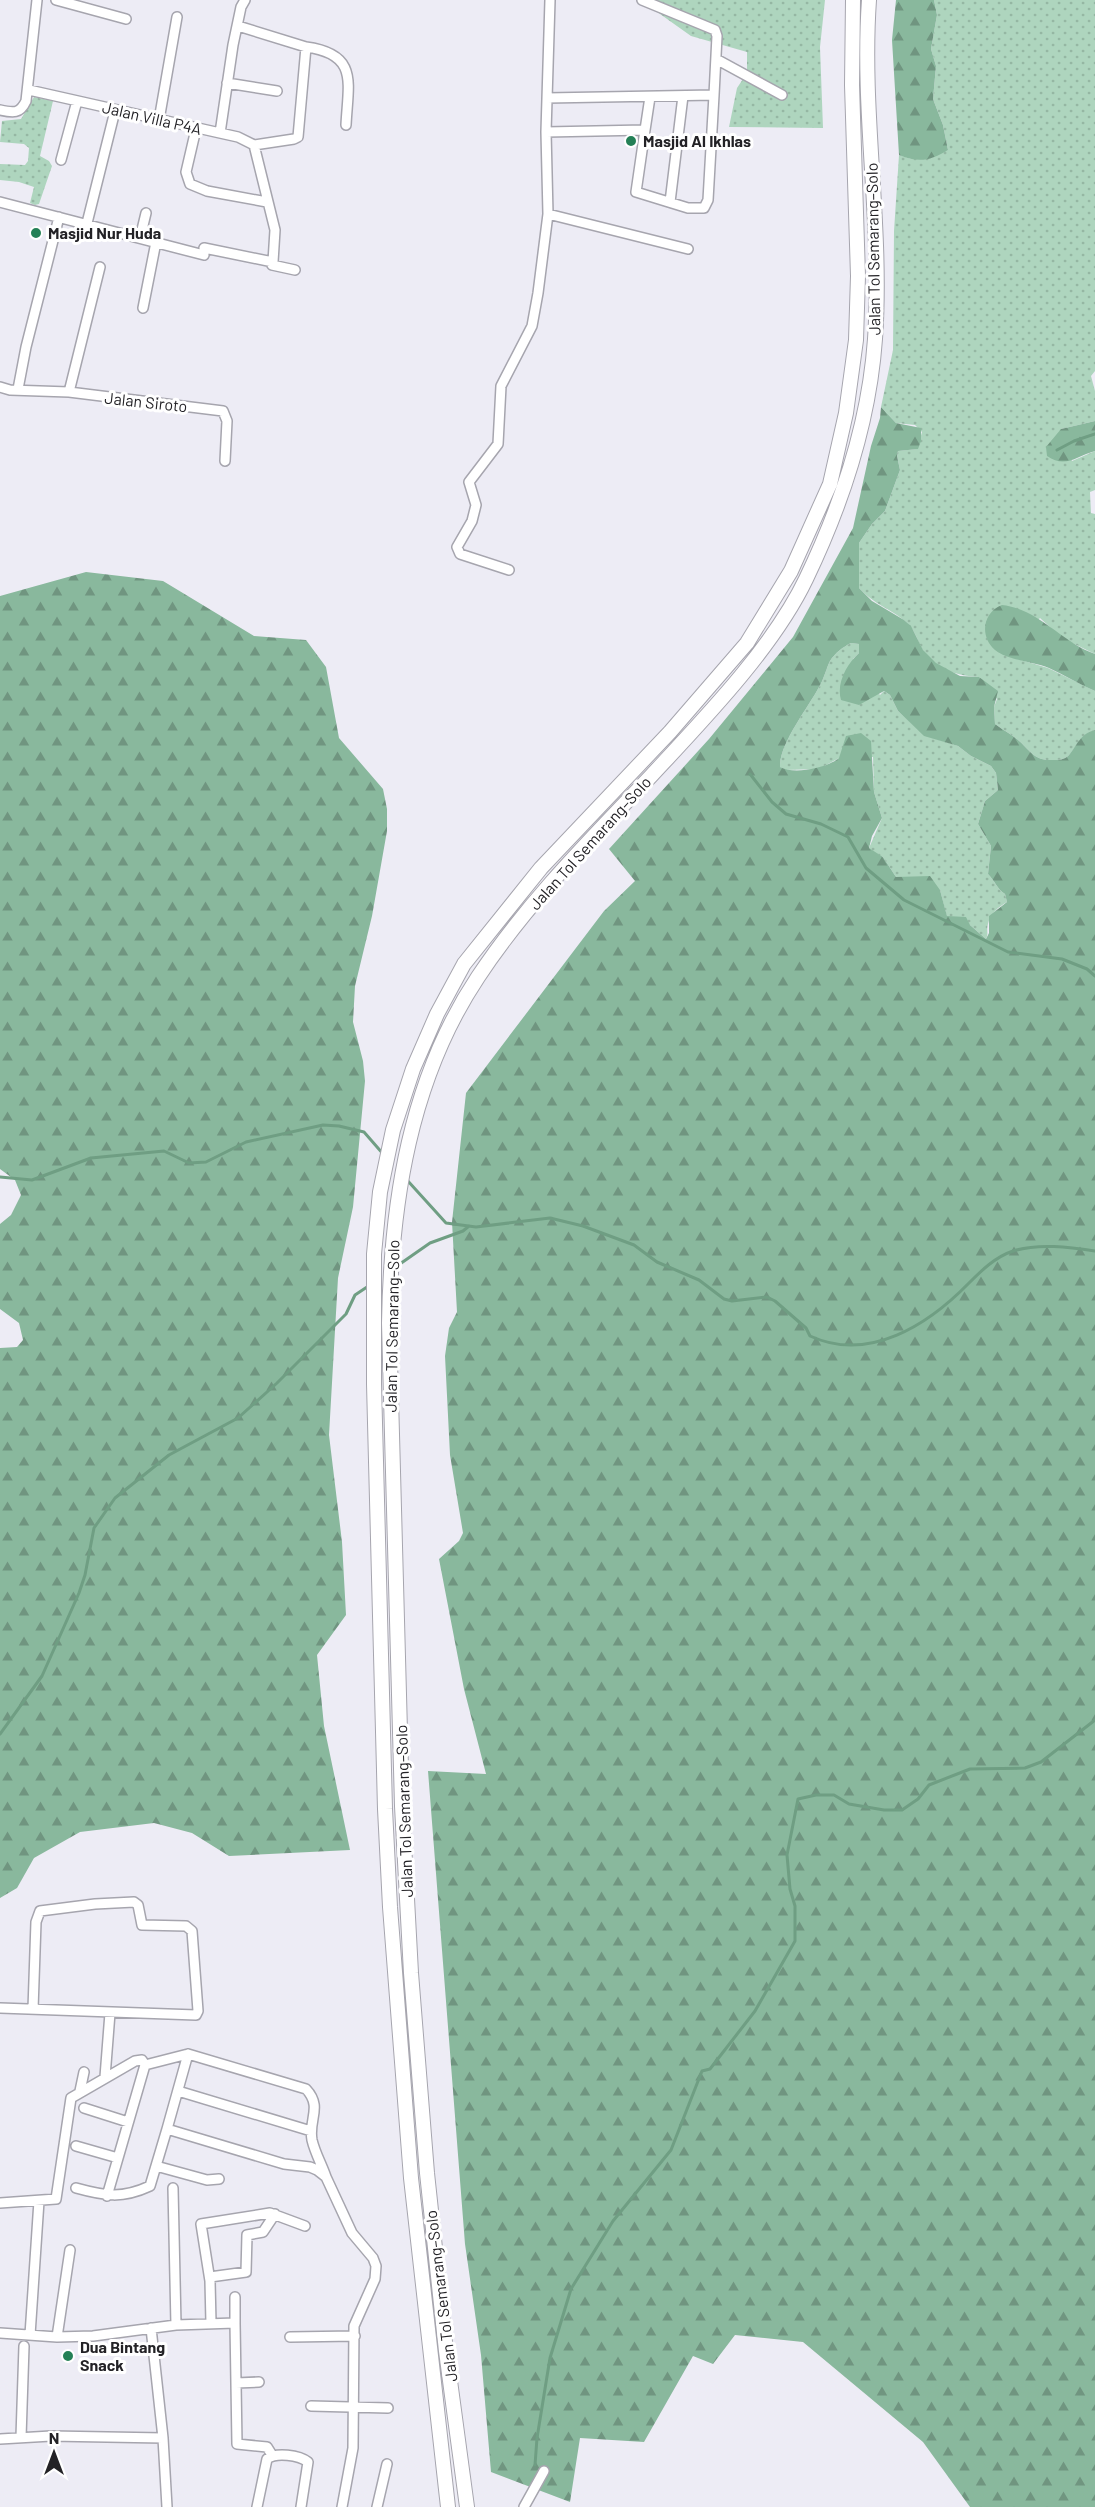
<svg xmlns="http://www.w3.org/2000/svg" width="1095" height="2507" font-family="Barlow,sans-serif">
	<defs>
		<pattern id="grass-dots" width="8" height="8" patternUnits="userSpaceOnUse" patternTransform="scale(1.5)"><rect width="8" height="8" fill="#aed5be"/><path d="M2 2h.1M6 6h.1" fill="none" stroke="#95b7a3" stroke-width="1.8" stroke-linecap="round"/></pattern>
		<pattern id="forest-firs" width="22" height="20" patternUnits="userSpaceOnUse" patternTransform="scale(1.5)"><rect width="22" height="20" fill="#89b89d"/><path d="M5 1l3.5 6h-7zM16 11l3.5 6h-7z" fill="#709580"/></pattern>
	</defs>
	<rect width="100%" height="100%" fill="#edecf5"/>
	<path fill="url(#grass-dots)" d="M652,0H825L820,47L823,128L729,127L737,88L747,73V52L691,36L653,9Z
		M934,0H1095V371L1091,376L1095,391V421L1061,429L1072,461L1095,451V490L1090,492L1091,513L1095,514V654L1062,638L1040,618L1004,655L1048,668L1095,691V730C1079,736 1079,744 1069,755C1064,760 1059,760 1052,760C1034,761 1030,750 1018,740C1011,734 1003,730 995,724L994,707L997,699L979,677C957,676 935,669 922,649C917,639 914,628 905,621C889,608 875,605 859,588V543L872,524L885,511L900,470L897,456L898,451L917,449L922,432L915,425L896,423L881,407L893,350L894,231L899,155L911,159L948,150L943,125L933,99L936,66L931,49L937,15Z
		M34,97L53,101L40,156L49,161L52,166L39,204L35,205L30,203L34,187L19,182L0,180V164L25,165L28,161L29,148L24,144L0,142L2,121L21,119Z
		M851,643L860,644L859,653L853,659L880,695L884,691L890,695L898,711L924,735L958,746L971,756L991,766L996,773L998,790L985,801L978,824L991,846L988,874C995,881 997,889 1005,894L1007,902C998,907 990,914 988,924C986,931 989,933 986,939L970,925L947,917L940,890L896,877L883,857L871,851L869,848L882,818L874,792L873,757L839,758L819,769L785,770L780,767C779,744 808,708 819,687C824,679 826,669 830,661C835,653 843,647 851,643Z"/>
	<path fill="url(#forest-firs)" fill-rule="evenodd" d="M896,0H934L937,15L931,49L936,66L933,99L943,125L948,150C930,161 919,163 899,155L892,40Z
		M881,407L896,423L921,428V441L918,449L898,451L897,456L900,470L885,511L872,524L859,543V588L872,601L904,620L911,626L923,650L936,663L960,676L979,677L998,691L994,707L995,724C1003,730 1011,734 1018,740C1030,750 1034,761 1052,760C1059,760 1064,760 1069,755C1078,744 1080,734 1095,730V2507H970L923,2442L803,2342L735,2335L713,2364L693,2356L644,2442L580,2438L570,2502L491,2472L481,2355L465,2244L428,1771L486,1774L464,1689L439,1559L459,1541L463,1533L450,1455L445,1356L449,1328L457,1312L452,1222L466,1093L604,911L635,881L609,849L709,739L793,637L853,528L871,446L880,418ZM851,643L859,644V653C847,664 836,683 841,700L859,705L884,691L890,695L898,711L924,736L958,746L971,756L991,766L996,773L998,790L985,801L978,824L991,846L988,874C995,881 997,889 1005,894L1007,902L989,916V933L986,939L970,925L966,917L947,916L940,890L930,876L896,877L883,857L869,848L872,836L882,818L874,792L871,741L861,733L846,736L839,758C827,768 794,775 780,767C779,744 808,708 819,687C824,679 826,669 830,661C835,653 843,647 851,643Z
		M1095,421V451C1077,456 1065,469 1047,456L1046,447L1061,429Z
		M86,572L163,581L254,636L306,640L326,667L339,738L383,789L387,809V831L372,916L355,986L353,1022L363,1061L365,1081L353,1207L338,1278L329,1435L342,1542L346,1615L317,1655L324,1726L350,1850L229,1856L192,1833L154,1823L80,1832L34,1858L17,1888L0,1898V1348L17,1347L23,1340L19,1323L0,1309V1224L11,1215L21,1195L15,1180L0,1169V596Z
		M1002,605C1039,609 1061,642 1095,654V691C1079,684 1064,675 1049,668C1032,661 1009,661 995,650C979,636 983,612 1002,605Z"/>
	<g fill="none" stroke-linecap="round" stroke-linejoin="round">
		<path stroke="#6f9e83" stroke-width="3" d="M1057,450L1074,441L1095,434
			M750,774L772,802L786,814L821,824L848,837L866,868L904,900L1008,952L1062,959L1087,969L1095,976
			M0,1177L32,1180L91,1158L164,1151L189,1163L206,1162L246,1142L323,1125L339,1126L364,1132L384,1155
			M407,1180L446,1223L476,1227L550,1218L583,1226L634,1245L657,1262L699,1280L724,1299L732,1301L767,1297L775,1301L806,1328L810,1336C869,1363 928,1325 969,1283C981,1271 995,1257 1013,1251C1038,1243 1070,1247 1095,1251
			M397,1266L430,1243L463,1231L469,1226
			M0,1734L42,1676L79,1593L85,1575L94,1528L115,1498L169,1455L238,1418L277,1383L346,1314L355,1295L370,1285
			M535,2465L537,2438L550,2358L571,2289L613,2221L671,2150L702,2071L710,2069L755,2011L795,1941V1906L790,1889L787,1855L798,1799L816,1795H834L849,1804L884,1810H902L918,1799L929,1785L970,1769L1025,1768L1041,1762L1095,1720"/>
		<defs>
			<path id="minor" d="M56,0L126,19
				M642,0L715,30L717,36L714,95
				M238,26L306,47L298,137L294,139L254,145
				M306,47C359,54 348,83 346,125
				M716,59L782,95
				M227,83L277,91
				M29,90L220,133L233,45L241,7L245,0
				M547,98L714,95L708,200L704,208H688L636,192L645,130
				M0,110C13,113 20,114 26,101L37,0
				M159,120L177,17
				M196,129L186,172L190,184L207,191L267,202
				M546,132L645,130L650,97
				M220,133L238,137L254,145L275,230L273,262
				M61,160L77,101
				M0,202L204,255
				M670,202L683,96
				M548,214L688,249
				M87,223L115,111
				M140,238L146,213
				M204,248L273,262L272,265L295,270
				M143,308L156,242
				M0,387L10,390L69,392L223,411L227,421L225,461
				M18,389L26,347L59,217
				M69,392L100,267
				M509,570L460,554L457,547L472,521L476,505L469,482L498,444L501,386L532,326L538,293L548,214L546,132L550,0
				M0,2008L196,2015L198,2011L192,1931L186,1926L142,1925L138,1905L134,1902L95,1904L40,1911L36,1922L33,2009
				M105,2077L110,2013
				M80,2091L84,2072
				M178,2091L311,2131
				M84,2108L128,2122
				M167,2129L188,2054L306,2089C323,2107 308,2120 312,2140C315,2153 322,2165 326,2177
				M76,2146L118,2158
				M156,2166L207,2180L219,2179
				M76,2188C105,2196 122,2199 150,2186L167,2129L284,2164L310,2167L317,2170L326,2177L352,2233L373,2258L376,2266L375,2279L354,2326L353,2448L342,2507
				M173,2188L176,2325
				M107,2196L145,2065L188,2054
				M0,2203L56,2199L71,2098L135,2061L142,2060L145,2065
				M210,2277L246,2272L247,2235L263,2232L275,2214
				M211,2323L210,2281L201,2224L270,2213L305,2226
				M235,2323V2297
				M151,2328L163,2438
				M0,2333L57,2337L93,2336L176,2325L235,2323L237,2444L267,2447L272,2455
				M30,2335L39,2201
				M57,2337L70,2250
				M290,2337L355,2336
				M236,2383L259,2382
				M311,2406L388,2408
				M21,2437L24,2346
				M0,2439L51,2436L163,2438L167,2507
				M257,2507L267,2459C276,2452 299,2455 308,2462L301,2507
				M377,2507L387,2464
				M524,2507L544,2471"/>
			<path id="highway" d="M448,2507L411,2178L390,1907L385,1809L374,1384V1254L380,1192L393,1130L413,1069L437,1014L464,964L541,868L670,732L747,643L791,571L830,484L846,413L856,340L858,276L852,85L853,0
				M467,2507L446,2351L427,2173L411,1973L402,1806L389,1323C391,1202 410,1079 478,977C527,903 590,840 651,776C703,720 773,648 806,579C842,504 869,424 875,339C883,227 861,113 869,0"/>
		</defs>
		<use href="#minor" stroke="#a6a5ae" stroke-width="12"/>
		<use href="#highway" stroke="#a6a5ae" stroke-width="16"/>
		<use href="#minor" stroke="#fff" stroke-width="9"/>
		<use href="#highway" stroke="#fff" stroke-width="14"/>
	</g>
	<g fill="#248056" stroke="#fff" stroke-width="2">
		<circle cx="631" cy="141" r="6"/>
		<circle cx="36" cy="233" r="6"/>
		<circle cx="68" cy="2356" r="6"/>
	</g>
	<g text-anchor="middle" stroke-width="6" stroke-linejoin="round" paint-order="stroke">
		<g font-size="16" fill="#232226" stroke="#fff">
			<text transform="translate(152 118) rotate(13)" y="6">Jalan Villa P4A</text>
			<text transform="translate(873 249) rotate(-91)" y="6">Jalan Tol Semarang–Solo</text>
			<text transform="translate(146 402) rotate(6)" y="6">Jalan Siroto</text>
			<text transform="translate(590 843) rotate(-48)" y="6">Jalan Tol Semarang–Solo</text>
			<text transform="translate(392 1326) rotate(-89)" y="6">Jalan Tol Semarang–Solo</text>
			<text transform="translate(404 1811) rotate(-92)" y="6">Jalan Tol Semarang–Solo</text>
			<text transform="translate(441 2296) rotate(-97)" y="6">Jalan Tol Semarang–Solo</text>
		</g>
		<g font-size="16" font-weight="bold" fill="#232226" stroke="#fff" text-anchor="start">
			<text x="643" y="147">Masjid Al Ikhlas</text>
			<text x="48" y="239">Masjid Nur Huda</text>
			<text x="80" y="2353">Dua Bintang<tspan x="80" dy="18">Snack</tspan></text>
		</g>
	</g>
	<g transform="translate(54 2453)" stroke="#ffffff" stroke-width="4.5" paint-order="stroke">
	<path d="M0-4.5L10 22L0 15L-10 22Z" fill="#232226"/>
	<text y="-9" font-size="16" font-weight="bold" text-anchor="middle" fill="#232226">N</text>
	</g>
</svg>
